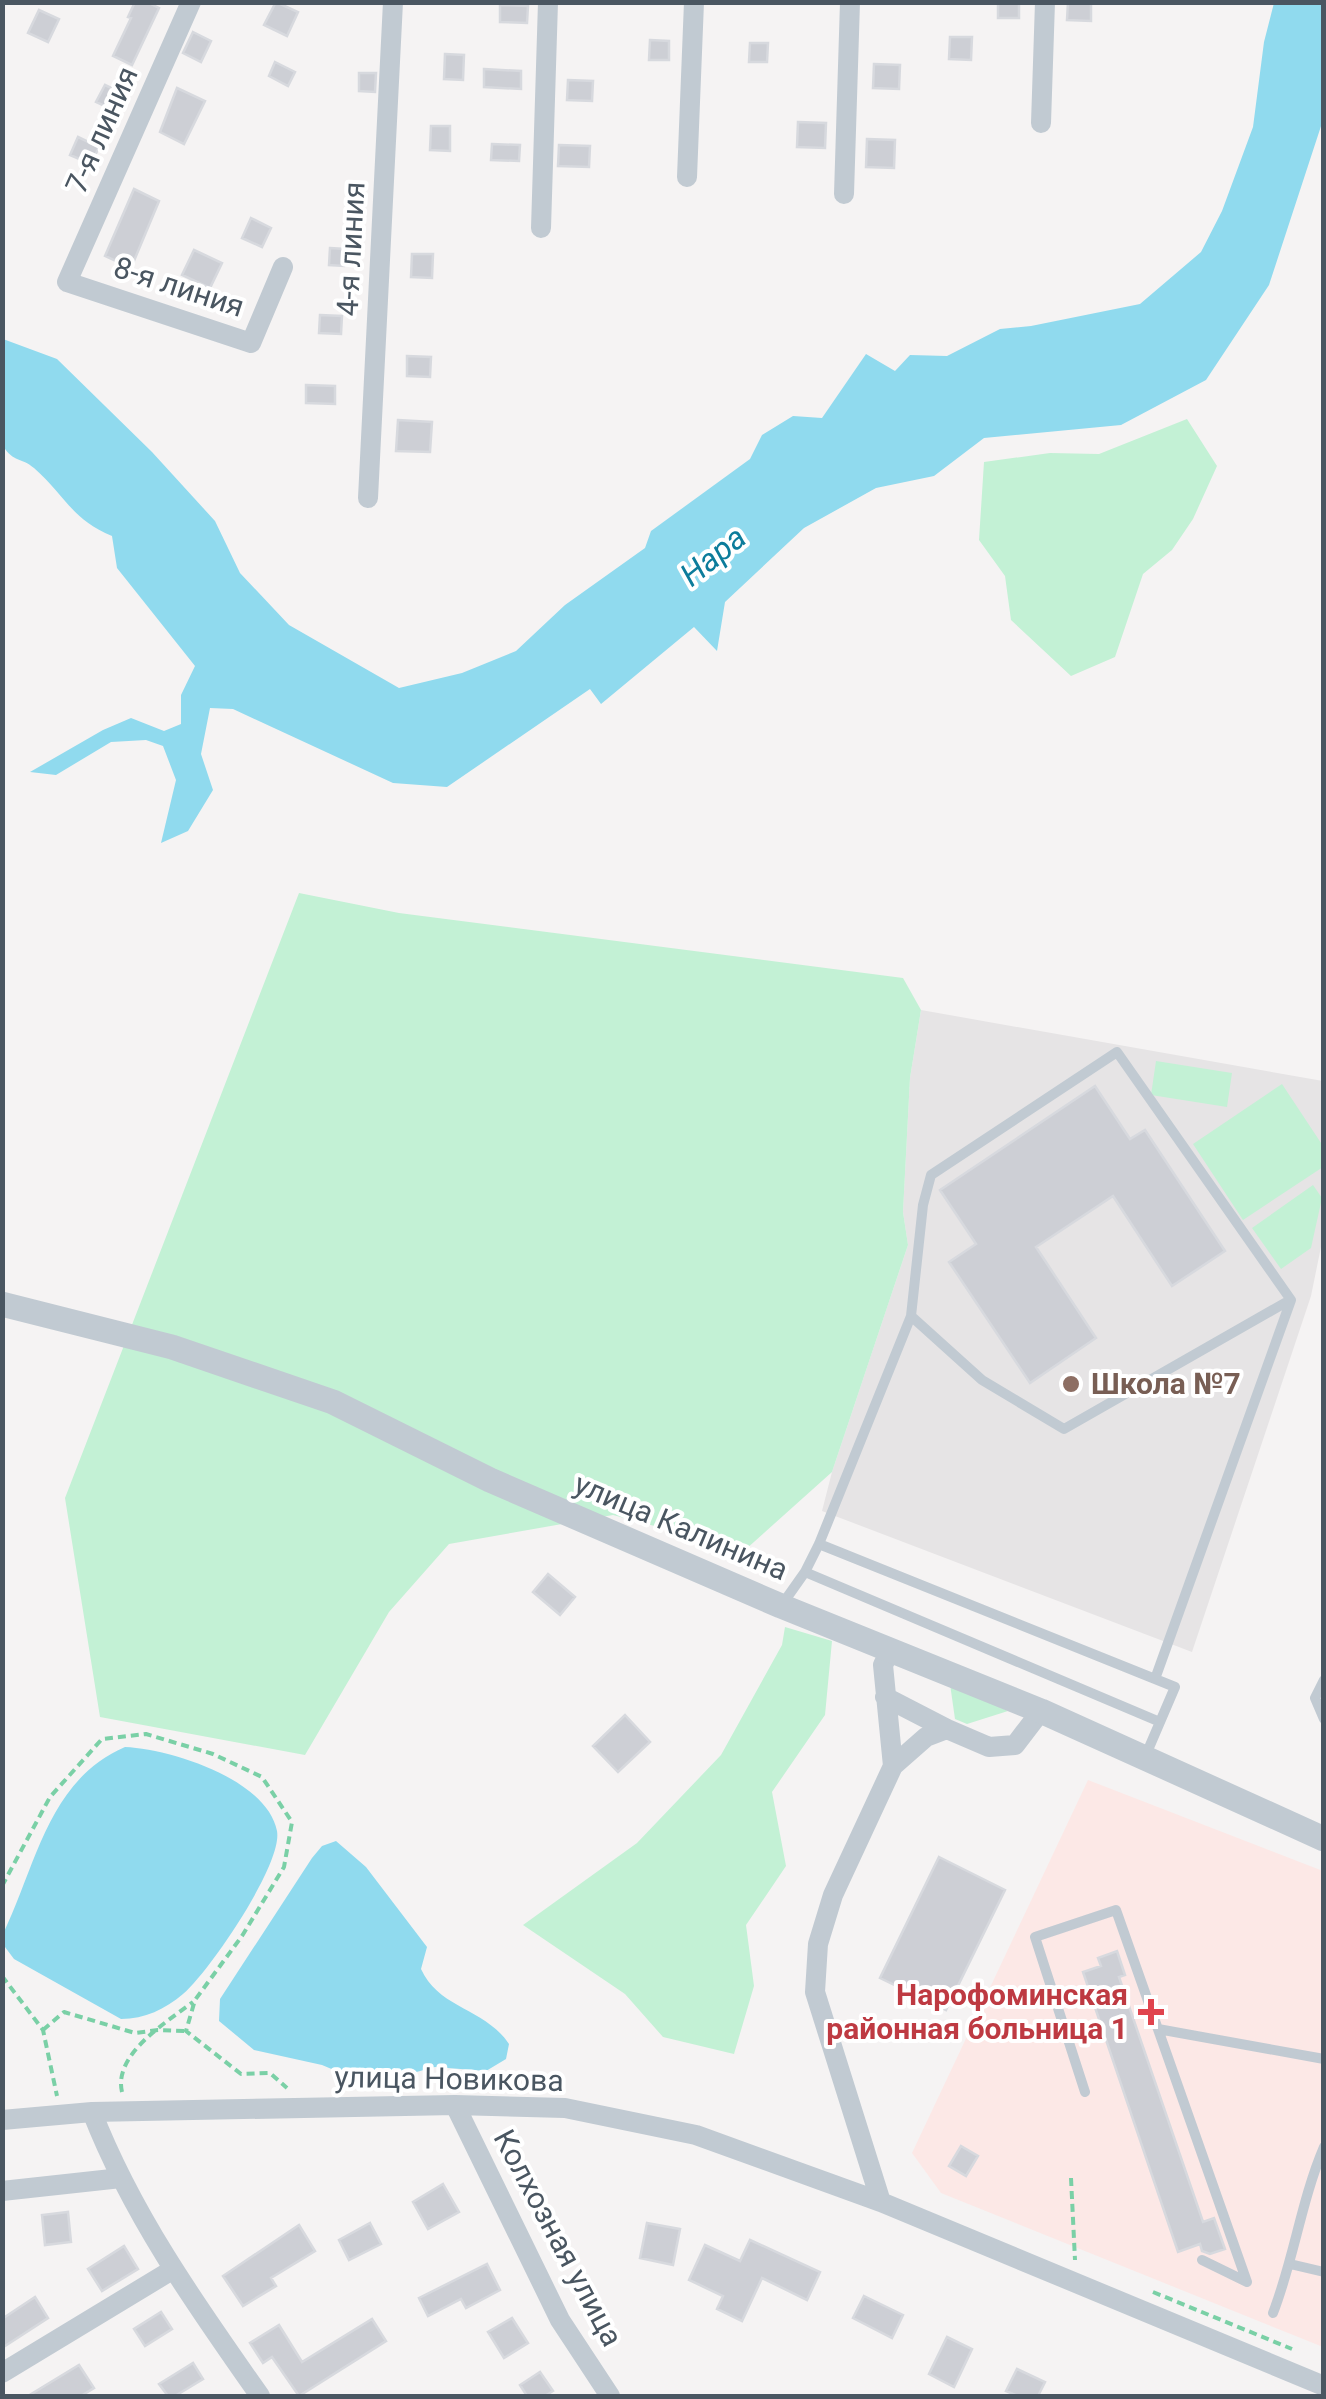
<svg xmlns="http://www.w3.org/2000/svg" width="1326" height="2399" font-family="Roboto,sans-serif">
	<rect width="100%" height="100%" fill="#f5f3f3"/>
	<path fill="#e6e4e5" d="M921,1010L1323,1081V1237L1311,1296L1192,1652L822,1511L832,1472L908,1245L903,1212L910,1078Z"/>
	<path fill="#fce8e6" d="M1088,1780L1323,1871V2347L941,2193L912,2153Z"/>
	<path fill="#c3f1d5" d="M1187,419L1217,466L1193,519L1172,550L1143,574L1115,657L1071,676L1011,620L1005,576L979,540L984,462L1050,453L1099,454Z
		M299,893L399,913L903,978L921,1010L910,1078L903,1212L908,1245L832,1472L745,1550L613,1515L449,1544L389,1612L305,1755L100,1717L65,1498Z
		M1156,1061L1232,1073L1227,1107L1151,1095Z
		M1282,1084L1323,1146V1167L1243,1220L1193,1144Z
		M1313,1185L1322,1198L1311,1248L1281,1269L1252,1228Z
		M785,1627L832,1641L825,1715L772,1792L786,1866L746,1925L754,1986L734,2054L663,2037L625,1994L523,1925L637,1843L721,1755L782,1645Z
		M950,1684L1008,1711L967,1724L955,1719Z"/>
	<path fill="#90daee" d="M1274,3H1323V120L1269,285L1206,380L1121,425L984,438L934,476L876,488L804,528L725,602L717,651L694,627L601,704L590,689L447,787L393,783L233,709L210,708L201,754L213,790L188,831L161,843L176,780L163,746L146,740L111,742L56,775L30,772L103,730L131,718L164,731L181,724V695L195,666L117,568L112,536C71,519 65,495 34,468C21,457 14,463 3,446V339L57,359L152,452L215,521L240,573L289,625L399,688L462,673L516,651L565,605L645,548L651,531L750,459L762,435L793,416L822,418L866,354L895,371L910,355L947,356L1000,329L1031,326L1140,304L1201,252L1222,211L1253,127L1264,42Z
		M125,1747C170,1749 267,1779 277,1831C283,1864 209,1972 183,1994C165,2009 145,2019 121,2019L14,1959L5,1947L3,1934C36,1866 48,1780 125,1747Z
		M336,1841L366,1867L427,1947L421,1969C439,2009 485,2008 509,2044L506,2059L486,2071L435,2067L398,2077L353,2078L322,2065L254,2050L219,2021L220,1999L312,1858L322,1846Z"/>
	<path fill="#cdcfd5" stroke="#d7d9de" stroke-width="2.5" d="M135,2H147L159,8L132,65L113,56L131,18L128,17Z
		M276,2L298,12L287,36L264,25Z
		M998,2H1019V18H998Z
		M1068,2H1091V21L1067,20Z
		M500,5L528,6L527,23L500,22Z
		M39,10L59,19L48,42L28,33Z
		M193,32L211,41L201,62L183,53Z
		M950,37H972L971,60L949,59Z
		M650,40L669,41V60H649Z
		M750,43H768L767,62H749Z
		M445,54L464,55L463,80L444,79Z
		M275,62L295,72L288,86L269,76Z
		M874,64L900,65L899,89L873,88Z
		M484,69L521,71V89L484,87Z
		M359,73H376L375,92L359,91Z
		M568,80L593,81L592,101L567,100Z
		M105,85L128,96L120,113L96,102Z
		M177,88L205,101L184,144L160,132Z
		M798,122L826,123L825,148L797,147Z
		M431,126H450V151L430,150Z
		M78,137L99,147L91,164L70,155Z
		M867,139L895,140L894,168L866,167Z
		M492,144L520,145L519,161L491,160Z
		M559,145L590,146L589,167L558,166Z
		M134,189L159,201L131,268L105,256Z
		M251,218L271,228L262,247L242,238Z
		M330,248L345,249L344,266L329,265Z
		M194,250L222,263L210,288L182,275Z
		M412,254H433L432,278L411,277Z
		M320,315L342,316L341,334L319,333Z
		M407,356L431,357L430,377L407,376Z
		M306,385L335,386V404L306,403Z
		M398,420L432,422L430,452L396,451Z
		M1095,1086L1130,1139L1145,1130L1225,1251L1172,1286L1113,1196L1036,1247L1096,1338L1030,1383L949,1262L976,1244L940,1190Z
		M548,1574L575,1597L560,1615L533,1592Z
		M625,1715L650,1742L618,1772L593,1746Z
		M939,1857L1005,1890L946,2010L880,1978Z
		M1117,1951L1125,1975L1119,1977L1203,2222L1214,2218L1225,2249L1210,2254L1202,2251L1200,2244L1178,2252L1083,1972L1101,1966L1098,1958Z
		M961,2146L978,2156L966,2176L949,2166Z
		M443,2184L459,2212L428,2229L413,2202Z
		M68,2212L71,2242L45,2245L42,2215Z
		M370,2223L381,2244L349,2260L339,2240Z
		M647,2223L680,2229L673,2265L640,2258Z
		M299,2225L315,2251L271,2278L276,2286L243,2306L223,2276Z
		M750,2240L820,2272L807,2300L762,2278L742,2321L717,2309L723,2296L689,2280L705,2245L740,2261Z
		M124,2246L138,2269L102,2291L88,2269Z
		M487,2264L500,2290L466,2308L461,2299L428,2316L419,2298Z
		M864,2296L903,2315L892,2338L853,2318Z
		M35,2297L48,2318L2,2348V2319Z
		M161,2312L172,2329L145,2346L134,2329Z
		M512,2318L528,2343L504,2358L488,2332Z
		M372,2319L386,2341L299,2396L272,2357L263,2363L250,2343L279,2325L302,2362Z
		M947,2337L972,2349L954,2387L929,2374Z
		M193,2363L203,2379L175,2396H168L159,2384Z
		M79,2365L94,2388L81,2396H28Z
		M1017,2369L1045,2382L1038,2396H1018L1006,2391Z
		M540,2372L553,2391L545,2396H527L520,2385Z"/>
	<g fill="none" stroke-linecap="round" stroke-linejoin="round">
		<path stroke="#7ad0a6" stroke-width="4" stroke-dasharray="8 5" stroke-linecap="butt" d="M2,1886L50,1797L102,1739L146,1734L213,1754L262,1777L292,1822L284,1867L242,1936L195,2000L186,2031L241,2074L270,2073L287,2088
			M2,1976L43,2030L57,2096
			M43,2030L64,2012L135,2033L158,2030L186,2031
			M122,2092C113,2054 167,2022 193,2002
			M1071,2178L1075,2260
			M1153,2292L1292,2349"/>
		<path stroke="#c1cad2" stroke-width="10" d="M911,1316L982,1380L1064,1429L1290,1300
			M819,1544L1175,1687L1145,1757
			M805,1572L1160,1722
			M781,1606L805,1572L819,1544L911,1316L923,1205L931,1175L1117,1052L1291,1300L1155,1679
			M1324,1680L1315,1698L1324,1719
			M1158,2029L1324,2059
			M1085,2092L1035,1937L1116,1910L1247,2282
			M1202,2260L1247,2282
			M1290,2264L1324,2272
			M1273,2313C1294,2259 1301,2201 1324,2147"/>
		<path stroke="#c1cad2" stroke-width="20" d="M191,2L67,282L251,343L283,267
			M1041,123L1045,2
			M687,177L694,2
			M844,194L850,2
			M541,228L548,2
			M368,498L393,2
			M891,1649L883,1665L893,1766
			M885,1697L947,1729
			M1041,1711L1015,1745L989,1747L947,1729L926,1737L893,1766L833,1895L818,1944L815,1992L881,2202L1324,2386
			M455,2105L560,2320L610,2396
			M92,2112C132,2215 196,2305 260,2396
			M2,2120L92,2112L455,2105L565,2108L696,2135L881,2202
			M2,2191L121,2178
			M2,2373L172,2270"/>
		<path stroke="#c1cad2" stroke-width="25" d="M2,1304L172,1347L333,1402L490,1480L781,1606L1041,1711L1324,1839"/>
	</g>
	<circle fill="#8d6e63" stroke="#fff" stroke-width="4" cx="1071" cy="1384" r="10"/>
	<path fill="#e0444e" stroke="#fff" stroke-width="4" d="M1146 1997h10v10h10v10h-10v10h-10v-10h-10v-10h10z"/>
	<g text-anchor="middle" stroke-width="8" stroke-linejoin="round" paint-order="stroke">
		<g font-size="30" fill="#4a5661" stroke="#fff">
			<text transform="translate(102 130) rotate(-66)" y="10">7-я линия</text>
			<text transform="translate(351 249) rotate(-87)" y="10">4-я линия</text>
			<text transform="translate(179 287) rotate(18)" y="10">8-я линия</text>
			<text transform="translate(681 1527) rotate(23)" y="10">улица Калинина</text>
			<text transform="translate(449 2079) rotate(1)" y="10">улица Новикова</text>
			<text transform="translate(558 2238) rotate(62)" y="10">Колхозная улица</text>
		</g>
		<g font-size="30" font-weight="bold" fill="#785e54" stroke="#fff" text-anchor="start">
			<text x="1091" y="1394">Школа №7</text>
		</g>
		<g font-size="30" font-weight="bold" fill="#be3a42" stroke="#fff" text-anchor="end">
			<text x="1128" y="2005">Нарофоминская<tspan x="1128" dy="34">районная больница 1</tspan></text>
		</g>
		<g font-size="32" font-style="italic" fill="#0c7c9b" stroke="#fff">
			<text transform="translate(713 556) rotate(-39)" y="11">Нара</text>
		</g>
	</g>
	<rect width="1326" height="2399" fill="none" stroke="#4a5661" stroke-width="10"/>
</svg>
